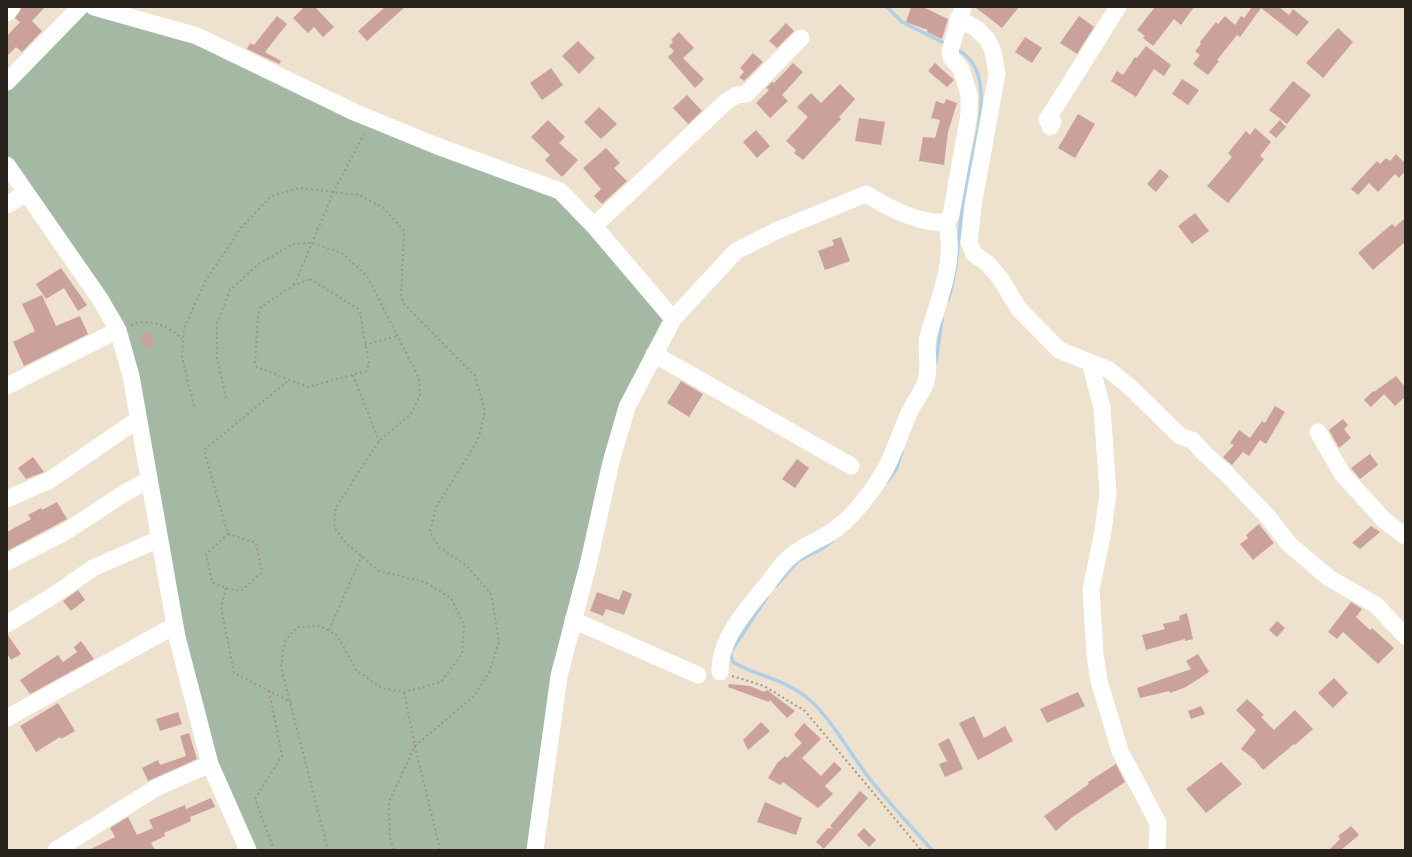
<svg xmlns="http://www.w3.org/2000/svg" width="1412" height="857" font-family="Raleway,sans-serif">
	<rect width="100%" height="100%" fill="#eee1cd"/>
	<path fill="#a4b9a4" d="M80,7L170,27L560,191L673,319L627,407L589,561L535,850H248L210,764L118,330L7,165V82Z"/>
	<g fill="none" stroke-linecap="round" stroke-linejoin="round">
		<path stroke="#afcfe8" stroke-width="3.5" d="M887,7L902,22L948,45
			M948,300C958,269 958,239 962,207C967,168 988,115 979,78C975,64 967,54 955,48
			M936,363L942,319
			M887,482L896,470L902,452
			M776,586L798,561L825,547L833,540
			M767,597L730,653L733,662C756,676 784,679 806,697C829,715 848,750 866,774C886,800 910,825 932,850"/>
	</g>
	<path fill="#caa29b" d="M22,7H45L32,21L42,31L22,52L16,47L7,56V36L20,22L15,18Z
		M304,7H315L334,27L323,37L314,27L308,33L293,18Z
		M385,7H405L367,41L358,31Z
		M911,7H923L948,19L942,39L927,32L928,30L906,22Z
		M975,7H1019L1002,28Z
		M1155,7H1194L1181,25L1174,19L1153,46L1143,38L1145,36L1137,30Z
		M1252,7H1279L1289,15L1293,9L1309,22L1297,36L1261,8L1240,37L1237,35L1217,60L1219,61L1208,75L1193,64L1200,55L1195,51L1201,44L1200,42L1216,22L1218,24L1225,16L1235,25L1241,16L1244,18Z
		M277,16L287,24L265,52L281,61L279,64L247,49L250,43L254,45Z
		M1079,16L1094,27L1077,54L1060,43Z
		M786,23L794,31L777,48L769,41Z
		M1338,28L1353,42L1323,78L1306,63Z
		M679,32L694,48L683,58L704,79L695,88L668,57L674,51L669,46L673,42L671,40Z
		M1025,37L1042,48L1032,63L1015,52Z
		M578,41L595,58L579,74L562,56Z
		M1146,46L1171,65L1164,76L1154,69L1136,97L1111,81L1117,71L1123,75L1135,57L1137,58Z
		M753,53L763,62L744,81L739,77L744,72L740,68Z
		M793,63L803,72L782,95L788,101L770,118L756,103L769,90L766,88L772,82L774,83Z
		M935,63L954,80L947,87L928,71Z
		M551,68L563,85L542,100L530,83Z
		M1182,79L1199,90L1188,105L1172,94Z
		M1293,81L1311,95L1287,124L1269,110Z
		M840,84L855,99L839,117L841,119L803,160L794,153L796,150L786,141L808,117L797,107L811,93L821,103Z
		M687,95L702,111L688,124L673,108Z
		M946,99L957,103L948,132L944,165L919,161L923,137L935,138L940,120L931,118L936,101L944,104Z
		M599,107L617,124L601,139L584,122Z
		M1078,114L1095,124L1075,158L1058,148Z
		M859,118L885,122L881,145L855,141Z
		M548,120L565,137L559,143L578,160L562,177L545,160L550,155L531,137Z
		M1280,120L1286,127L1276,138L1269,132Z
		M1255,128L1271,142L1260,156L1264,159L1228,203L1207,186L1232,157L1228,153L1246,131L1250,135Z
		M756,130L770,146L757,158L743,142Z
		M606,148L620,163L614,168L627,181L602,204L594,196L601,189L583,168Z
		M1396,154L1405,163V171L1399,178L1395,174L1378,192L1369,183L1358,195L1351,189L1377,161L1380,164L1386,158L1390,161Z
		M1160,169L1169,176L1156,192L1147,184Z
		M1195,213L1209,231L1192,244L1178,226Z
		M1405,218V242L1373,270L1358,253L1392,224L1395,227Z
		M841,237L850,261L825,270L818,251L834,245L832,240Z
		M61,268L87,305L78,311L64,288L46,299L36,284Z
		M42,295L56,326L80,316L88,334L24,366L13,342L35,331L22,304Z
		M148,332L156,343L147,349L139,339Z
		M1396,376L1405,387V397L1395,406L1384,394L1371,407L1364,400L1373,391L1374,392Z
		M681,381L703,394L689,417L667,403Z
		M1275,406L1285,412L1266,444L1260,440L1249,456L1243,452L1232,465L1223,457L1234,445L1230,443L1239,430L1250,438L1262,421L1265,423Z
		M1343,419L1348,425L1344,429L1351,438L1339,448L1329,430Z
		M1370,454L1378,465L1360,479L1351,468Z
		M33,457L44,472L26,479L18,468Z
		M797,459L809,468L795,488L782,479Z
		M57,502L67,519L7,551V532L31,519L28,515L41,508L42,510Z
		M1259,524L1274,543L1253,560L1240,544L1248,538L1246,535Z
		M1371,526L1380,532L1360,549L1352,543Z
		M78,590L85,600L71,611L63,601Z
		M623,590L632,594L624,615L606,609L603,616L590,611L597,592L619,600Z
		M1351,602L1362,609L1356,617L1370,630L1372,628L1394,648L1378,664L1343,632L1337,639L1328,632Z
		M1187,613L1193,639L1185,641V639L1146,650L1142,635L1165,629L1163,624L1180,620L1179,616Z
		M1277,621L1285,628L1277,637L1269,630Z
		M7,634L21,654L11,660L7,653Z
		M81,641L94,659L30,694L20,680L58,655L63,662L77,652L74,647Z
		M1198,654L1209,672L1186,687L1170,693L1169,691L1140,698L1137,688L1191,669L1186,661Z
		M1334,678L1348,693L1333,708L1318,693Z
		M729,684L750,686L764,692L767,690L795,711L787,718L770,700L769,702L728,687Z
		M1078,692L1085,706L1047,723L1040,709Z
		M1247,699L1264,715L1261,717L1274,730L1295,710L1313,729L1295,745L1294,744L1263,770L1255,760L1241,749L1256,730L1236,710Z
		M58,703L75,731L61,739L60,737L36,752L20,726Z
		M1201,706L1205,714L1191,719L1188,711Z
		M178,712L182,724L160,731L156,719Z
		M974,716L984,738L1005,726L1013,741L978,760L959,723Z
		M761,722L770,731L748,750L743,740Z
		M804,723L821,739L802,758L821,776L834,762L842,769L825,786L833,794L818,808L783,782L780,785L768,778L777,763L785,756L787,758L802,743L794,735Z
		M189,733L197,759L148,781L142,768L158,760L160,765L186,756L180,736Z
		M949,738L963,769L945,777L939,764L947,761L938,744Z
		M1221,762L1242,784L1206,813L1186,789Z
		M1116,764L1125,782L1071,818L1056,831L1044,816L1089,784L1088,782Z
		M860,791L868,798L824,849L816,842L828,828L833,829L830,826Z
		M211,798L215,807L190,817L191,821L164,833L165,836L151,843L155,850H89L115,837L110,828L128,817L137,835L153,828L149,820L185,805L186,809Z
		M765,802L802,818L796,835L757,822Z
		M1351,826L1359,835L1341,850H1329L1340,839L1338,836Z
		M864,828L876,840L869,847L857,835Z"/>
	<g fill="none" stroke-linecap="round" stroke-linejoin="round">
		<path stroke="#a09688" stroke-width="2" stroke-dasharray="2 3" stroke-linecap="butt" d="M310,279L357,308L360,312L369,364L366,371L308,387L257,367L255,363L258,315L261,307L294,285Z
			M294,285L334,191L365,132
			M131,325C148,317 171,327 182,339
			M365,345L397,336
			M353,375L379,441
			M226,398L217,358V323L230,290L259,264L293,244L312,243L342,253L367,276L419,378L420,396L411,414L379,441L336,507L334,527L346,543L379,571L425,582L451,598L464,625L462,654L441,682L404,692L381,688L356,670L337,635L320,626L297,627L285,641L281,667L328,850
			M194,406L182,357L184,328L206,280L241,228L271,196L300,188L359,195L384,208L404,231L401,296L404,304L475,376L485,411L478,440L436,507L430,532L439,547L467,566L491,594L499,641L489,673L473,697L415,746L389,802L390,838L394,850
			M227,531L204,450L289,380
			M228,534L256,543L262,572L241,591L226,588L212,582L206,554Z
			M226,588L221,607L234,673L291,702
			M329,630L362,556
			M732,676L764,686L805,711L921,850
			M269,691L282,756L255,799L274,850
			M404,692L415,746L440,850"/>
		<path stroke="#fff" stroke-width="17" d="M94,7L197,36L354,112L437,146L560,191L594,226L673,319
			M7,13L12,7
			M958,18L977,29L987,39L993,51L997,74L974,200L969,242L974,254L987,263L1000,278L1019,309L1059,350L1109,370L1130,387L1180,436L1192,440L1205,454L1228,475L1268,517L1289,544L1329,578L1376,605L1405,636
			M7,82L80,7
			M1050,127L1053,122L1047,120L1118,7
			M7,165L100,299L118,330L131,376L177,637L210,764L248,850
			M7,205L26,193
			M594,226L728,100L737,95L746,94L801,38
			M654,354L851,466
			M1090,362L1102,408L1108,493L1103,531L1091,590L1095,654L1099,681L1120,751L1158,823L1157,850
			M7,386L118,330
			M1318,432L1343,475L1385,521L1405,536
			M7,499L50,480L137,420
			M7,562L65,532L123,494L148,480
			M573,620L698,675
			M7,624L51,597L93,568L159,539
			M720,672C719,638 748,608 768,583C775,574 782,563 791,556C803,546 817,541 830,533C850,520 870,495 882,475C894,455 900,432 910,411C915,400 926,388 927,376C930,363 925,349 928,337C938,300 957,261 946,222
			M7,718L174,626
			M56,850L156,788L210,764
			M535,850L559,676L589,561L611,462L627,407L673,319L736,251L778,230L866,194C887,207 920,225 946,222L951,215L969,114V94L961,69L951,57L950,51L963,7"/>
	</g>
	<rect width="1412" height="857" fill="none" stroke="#27221b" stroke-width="16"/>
</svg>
